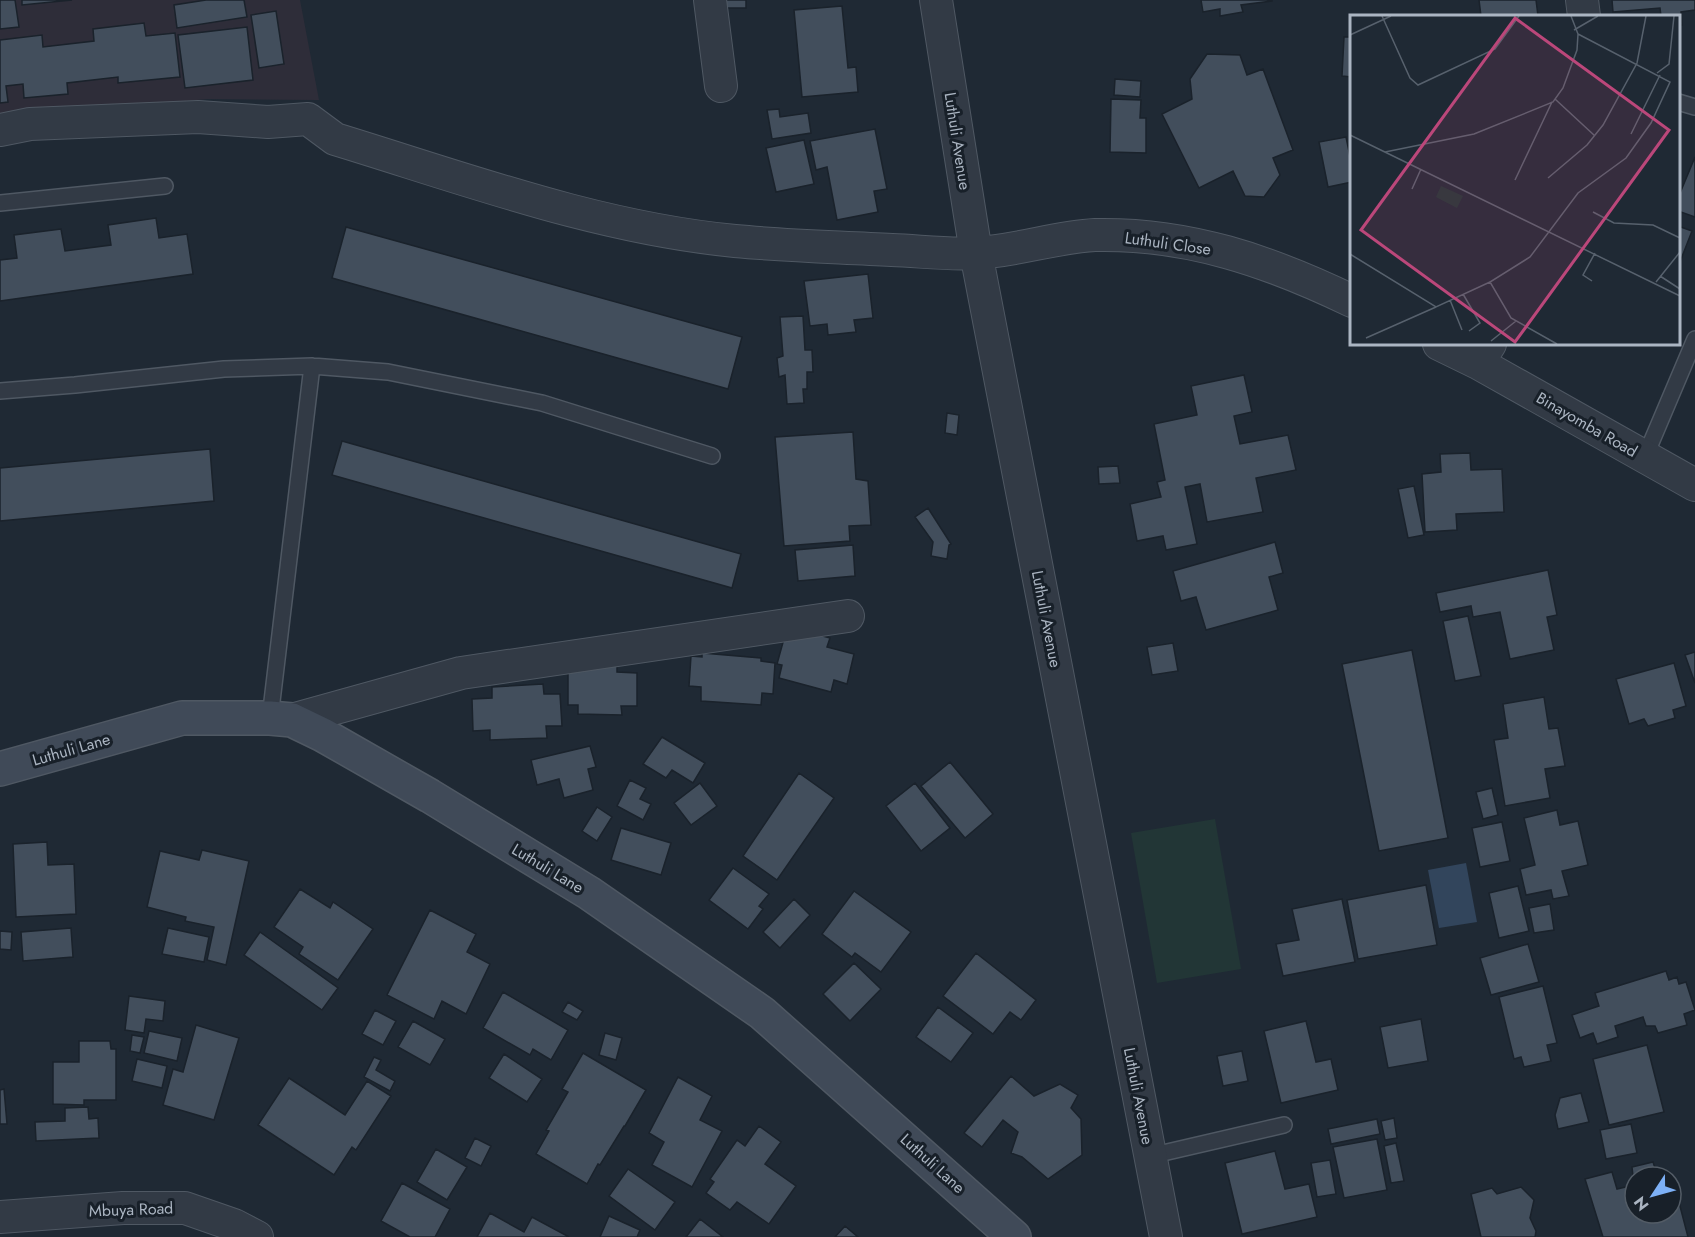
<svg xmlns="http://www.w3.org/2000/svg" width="1695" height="1237" font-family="Jost,sans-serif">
	<rect width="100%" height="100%" fill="#1f2934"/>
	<path fill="#2e2d39" d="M0,0H300L319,100L208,99L0,118Z"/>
	<path fill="#223636" d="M1215,819L1241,969L1157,983L1131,833Z"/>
	<path fill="#32455c" d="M1466,863L1477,922L1439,928L1428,870Z"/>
	<path fill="#424e5c" stroke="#1a222b" stroke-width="1.5" d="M0,0H15L19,27L0,29Z
		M22,0H72L22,5Z
		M206,0H244L247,17L177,28L174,5Z
		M721,0H746V8H721Z
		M1201,0H1272V1L1241,5L1243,12L1220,16V9L1203,12Z
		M1479,0H1536L1538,16H1481Z
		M1612,0H1695V10L1681,12L1682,25H1678V16H1661L1660,8L1613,12Z
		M842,6L848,68L856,67L858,92L802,97L794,10Z
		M276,11L284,64L259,68L251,15Z
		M144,23L146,36L175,33L180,77L118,83V77L67,83L68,94L24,98L23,84L6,86L8,102L0,103V40L42,35L43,47L94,41L93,29Z
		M247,27L253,80L185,88L178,35Z
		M1344,37H1352V77L1342,76Z
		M1207,54L1240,55L1247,75L1263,69L1293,150L1273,158L1280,175L1264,197L1245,196L1233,171L1199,188L1162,114L1192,99L1190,79Z
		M1115,79L1141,81L1140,97L1114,95Z
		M1111,99L1141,100L1140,118H1146V153L1110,152Z
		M779,109L780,117L808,113L811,133L772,139L767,110Z
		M875,129L887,189L874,191L878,212L837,220L827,167L816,170L810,141Z
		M1346,137L1352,166V182L1328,187L1319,142Z
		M804,140L814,184L776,192L766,148Z
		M1695,157V217L1678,211V198Z
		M156,218L159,238L187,234L193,274L0,301V260L17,258L14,235L61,229L65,251L111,245L108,225Z
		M1678,226L1692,231L1678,267Z
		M346,227L742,337L728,389L332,278Z
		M868,274L873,318L854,320L856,332L828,335L827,324L810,326L804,281Z
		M803,316L805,350H812L813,372H807V389H803L804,403L787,404L785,375L779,377L777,358L783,356L780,317Z
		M1244,375L1252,412L1234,416L1240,444L1288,435L1296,470L1256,478L1263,512L1207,522L1200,484L1185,487L1197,544L1166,550L1163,536L1137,541L1130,504L1161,497L1157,482L1165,480L1154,424L1197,415L1191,386Z
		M947,413L959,415L957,435L945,433Z
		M853,432L856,479L868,481L871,525L849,526L850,541L784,546L775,437Z
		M342,441L741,554L732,588L332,475Z
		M210,449L214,501L0,521V468Z
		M1470,453L1471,470L1502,469L1504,512L1456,514L1457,530L1425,532L1422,474L1441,472L1440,454Z
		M1118,466L1120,483L1099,484L1098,467Z
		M1414,486L1424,535L1408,538L1398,489Z
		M928,508L951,544L949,545L947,559L931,556L933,542L915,517Z
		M1275,542L1283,573L1269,577L1278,610L1206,630L1196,597L1181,601L1173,571Z
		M853,545L855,576L798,581L795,550Z
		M1548,570L1557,615L1547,617L1554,650L1510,659L1500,612L1473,617L1471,606L1440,612L1436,593Z
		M1468,616L1481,676L1455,681L1443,621Z
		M794,628L830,638L827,647L854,654L847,684L834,680L831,692L779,678L782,665L777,664L785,635Z
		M1173,643L1178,671L1152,675L1147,647Z
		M1412,650L1448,838L1379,851L1342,664Z
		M1695,652V683L1685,655Z
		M702,653L761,658V661L775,663L773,694L762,693L761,705L701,701V687L689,686L691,656L702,657Z
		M568,663L617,664V672L637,673V706H621L622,715L578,714V705H568Z
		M1674,663L1686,706L1673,710L1675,718L1648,726L1644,719L1629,724L1616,679Z
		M543,684L544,694H560L562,726H546L547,738L490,740V730L473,731L472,699L492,698V687Z
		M1544,697L1549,729L1558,728L1565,766L1545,769L1550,798L1505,806L1494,740L1508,738L1503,704Z
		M662,737L705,763L693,783L672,770L666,778L643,764Z
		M590,746L596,767L588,769L593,790L564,798L559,779L537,785L531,760Z
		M950,762L993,814L965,838L921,786Z
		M799,773L834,798L777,880L743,856Z
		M630,780L646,788L640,799L651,804L643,820L617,806Z
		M700,783L717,806L691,825L674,803Z
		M915,783L950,828L921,851L886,806Z
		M1492,788L1498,815L1483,819L1476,792Z
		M597,807L612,817L597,841L582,831Z
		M1557,810L1560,825L1578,821L1588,865L1562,871L1569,896L1553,899L1551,890L1526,895L1520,869L1535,865L1524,818Z
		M1502,822L1510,861L1480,867L1472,828Z
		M621,828L671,843L661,875L611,860Z
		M47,842L48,865L74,864L76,914L16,917L13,844Z
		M202,850L249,861L226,965L207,960L214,927L185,921L186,917L147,907L160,851L199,860Z
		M733,868L769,894L759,906L763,909L748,929L709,900Z
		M1426,885L1437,945L1358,959L1347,900Z
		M1518,886L1529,931L1499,938L1489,893Z
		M300,889L330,908L333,902L373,929L338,980L299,954L303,947L274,927Z
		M854,891L911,932L881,972L855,953L852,957L822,934Z
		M794,899L810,915L780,948L763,932Z
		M1342,899L1355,962L1283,976L1276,944L1299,940L1292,909Z
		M1550,904L1554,930L1534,933L1529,908Z
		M430,910L476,934L467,952L490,964L466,1014L442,1001L434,1019L387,995Z
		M71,928L73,957L23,961L21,932Z
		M168,928L209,937L204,962L162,954Z
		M0,931L12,932L11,950L0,949Z
		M260,932L338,988L322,1010L244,955Z
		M1528,944L1539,982L1491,995L1480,958Z
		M976,953L1036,1000L1021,1020L1010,1012L993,1034L943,996Z
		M854,963L881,989L850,1021L823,994Z
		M1666,971L1669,980L1677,977L1679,984L1686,982L1695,1010L1684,1014L1687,1025L1658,1033L1655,1026H1646L1643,1017L1615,1026L1618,1037L1597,1044L1593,1033L1580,1038L1572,1015L1599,1006L1595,993Z
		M1543,986L1557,1043L1547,1045L1551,1061L1524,1067L1521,1057L1514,1059L1499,997Z
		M503,992L568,1030L551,1060L533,1049L530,1055L483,1028Z
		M129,996L165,1001L163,1021L146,1019L144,1033L125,1030Z
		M568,1002L583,1011L577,1020L562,1012Z
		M938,1007L973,1033L951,1062L916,1037Z
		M375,1010L396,1021L383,1045L362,1034Z
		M1421,1019L1428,1061L1388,1068L1380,1027Z
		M413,1021L445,1039L430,1065L398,1047Z
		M1306,1021L1316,1062L1331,1059L1338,1090L1281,1103L1264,1031Z
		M196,1025L239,1038L214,1120L163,1105L173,1069L183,1072Z
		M149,1031L182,1038L177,1061L144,1053Z
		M605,1033L622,1038L616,1060L599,1055Z
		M132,1035L144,1037L140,1053L130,1051Z
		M79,1041H110L111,1049H116V1100H84V1105L53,1104V1062H79Z
		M1647,1045L1664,1112L1609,1125L1593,1059Z
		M1242,1051L1248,1081L1223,1086L1217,1056Z
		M583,1053L646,1090L625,1126H624L600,1165L598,1164L587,1184L536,1154L549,1131L546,1130L568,1092L562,1089Z
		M504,1054L542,1079L527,1102L489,1078Z
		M374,1057L381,1060L376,1070L395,1081L390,1091L364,1077Z
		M137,1059L167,1066L162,1088L132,1081Z
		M1011,1076L1034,1096L1060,1084L1078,1095L1071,1108L1081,1119L1082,1155L1048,1179L1022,1157L1011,1153L1018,1132L1003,1120L982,1147L964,1133Z
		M678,1077L712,1096L700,1120L722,1131L692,1187L652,1165L664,1142L649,1133Z
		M289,1078L345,1115L367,1081L391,1096L356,1150L352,1147L334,1175L258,1125Z
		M4,1089L7,1124H0V1090Z
		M1581,1093L1589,1122L1558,1129L1555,1115L1560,1098Z
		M88,1107L89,1119L98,1118L99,1138L36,1141L35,1122L65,1121V1108Z
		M1394,1118L1397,1138L1385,1140L1381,1121Z
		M1377,1119L1380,1134L1331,1144L1328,1129Z
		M1631,1124L1637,1153L1606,1159L1600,1130Z
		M759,1126L781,1142L765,1164L796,1186L769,1224L737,1202L730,1210L706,1193L714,1182L710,1179L737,1140L745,1146Z
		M475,1138L491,1146L481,1166L465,1158Z
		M1377,1139L1387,1190L1344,1198L1333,1147Z
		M1396,1143L1404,1181L1391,1183L1384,1146Z
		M436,1149L467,1167L447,1200L417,1182Z
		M1275,1151L1285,1189L1309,1184L1317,1217L1242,1234L1225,1163Z
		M1330,1160L1336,1194L1317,1197L1311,1163Z
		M1653,1162L1658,1177H1635V1213H1671V1180L1673,1179L1688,1237H1603L1585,1179L1612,1172L1617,1189L1634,1185L1632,1167Z
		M628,1169L675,1202L655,1230L609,1196Z
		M402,1183L450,1209L435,1237H410L381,1221Z
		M1521,1187L1534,1200L1530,1218L1536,1231L1535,1237H1481L1471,1194L1492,1188L1497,1194Z
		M490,1213L524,1232L532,1217L569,1237H477Z
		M609,1216L640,1230L637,1237H600Z
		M700,1219L723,1237H686Z
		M845,1226L858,1237H835Z"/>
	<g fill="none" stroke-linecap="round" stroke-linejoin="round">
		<defs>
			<path id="lane" d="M1678,102L1695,107
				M0,203L165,186
				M0,391L75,385L224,369L312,366L388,372L542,403L712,456
				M1645,457L1695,339
				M270,718L312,366
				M1150,1156L1284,1125"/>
			<path id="street" d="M710,0L721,86
				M936,0L976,253L1166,1237
				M1582,0L1584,16
				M0,130L30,124L198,117L268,122L308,119L335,139C466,179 598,228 735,241C787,246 840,247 892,250C920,251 949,255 976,253C1016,251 1056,237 1095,235C1188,233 1269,261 1352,301
				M1439,344L1478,363L1490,344
				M1478,363L1695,485
				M292,720L461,673L848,616
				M0,1217L123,1208H185L234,1225L257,1237"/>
			<path id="secondary" d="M0,769L182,718H270L292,720L323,735L430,796L589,893L762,1013L1014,1237"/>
		</defs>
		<use href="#lane" stroke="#4f5863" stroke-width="18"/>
		<use href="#street" stroke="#4f5863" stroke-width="34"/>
		<use href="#secondary" stroke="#4f5863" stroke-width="36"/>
		<use href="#lane" stroke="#323a45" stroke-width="15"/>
		<use href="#street" stroke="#323a45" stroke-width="32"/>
		<use href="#secondary" stroke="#404a58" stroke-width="33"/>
	</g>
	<g text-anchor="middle" stroke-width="6" stroke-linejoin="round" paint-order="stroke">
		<g font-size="16" fill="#abb5c2" stroke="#182029">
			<text transform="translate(958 141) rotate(81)" y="6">Luthuli Avenue</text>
			<text transform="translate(1168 243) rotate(8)" y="6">Luthuli Close</text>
			<text transform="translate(1587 424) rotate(30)" y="6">Binayomba Road</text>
			<text transform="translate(1047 619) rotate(79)" y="6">Luthuli Avenue</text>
			<text transform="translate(71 749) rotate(-16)" y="6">Luthuli Lane</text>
			<text transform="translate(548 868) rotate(31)" y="6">Luthuli Lane</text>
			<text transform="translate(1139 1096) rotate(79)" y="6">Luthuli Avenue</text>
			<text transform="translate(933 1163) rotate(42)" y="6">Luthuli Lane</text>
			<text transform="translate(131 1209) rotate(-2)" y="6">Mbuya Road</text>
		</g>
	</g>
	<g transform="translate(1350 15)">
		<rect width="330" height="330" fill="#1f2934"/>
		<path d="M91,171L113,181L107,193L86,182Z" fill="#223636"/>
		<path fill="none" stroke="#57616d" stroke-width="1.5" d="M32,1L60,63L68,70L145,34L169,1M224,15L248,1M0,20L41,1M307,58L319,49L324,1M205,84L245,121M281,119L310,60M0,120L330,281M35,137L124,119L203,87L213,73L227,35L228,19L221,1M198,163L237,130L253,110L287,48L296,1M165,165L202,87M62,174L71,154M243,197L264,208L303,210L330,223M0,239L86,292L140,267M310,261L330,274M242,266L233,260L245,238M306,267L330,237M113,279L130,308L119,316M100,285L112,315M16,323L86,292M141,326L166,306M207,329L161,303L140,267L180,242L228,178L276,143L301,108L320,67L228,19"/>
		<path fill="#bb477a" fill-opacity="0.15" stroke="#bb477a" stroke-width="3" d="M165,3L319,115L165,327L11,215Z"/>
		<rect width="330" height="330" fill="none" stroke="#abb5c2" stroke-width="3"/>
	</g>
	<g transform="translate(1653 1195) rotate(234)"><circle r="28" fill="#182029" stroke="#535c66" stroke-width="1.5"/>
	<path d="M0-4.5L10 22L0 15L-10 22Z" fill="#7db0f6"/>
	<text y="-9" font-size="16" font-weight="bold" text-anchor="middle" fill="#abb5c2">N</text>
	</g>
</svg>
